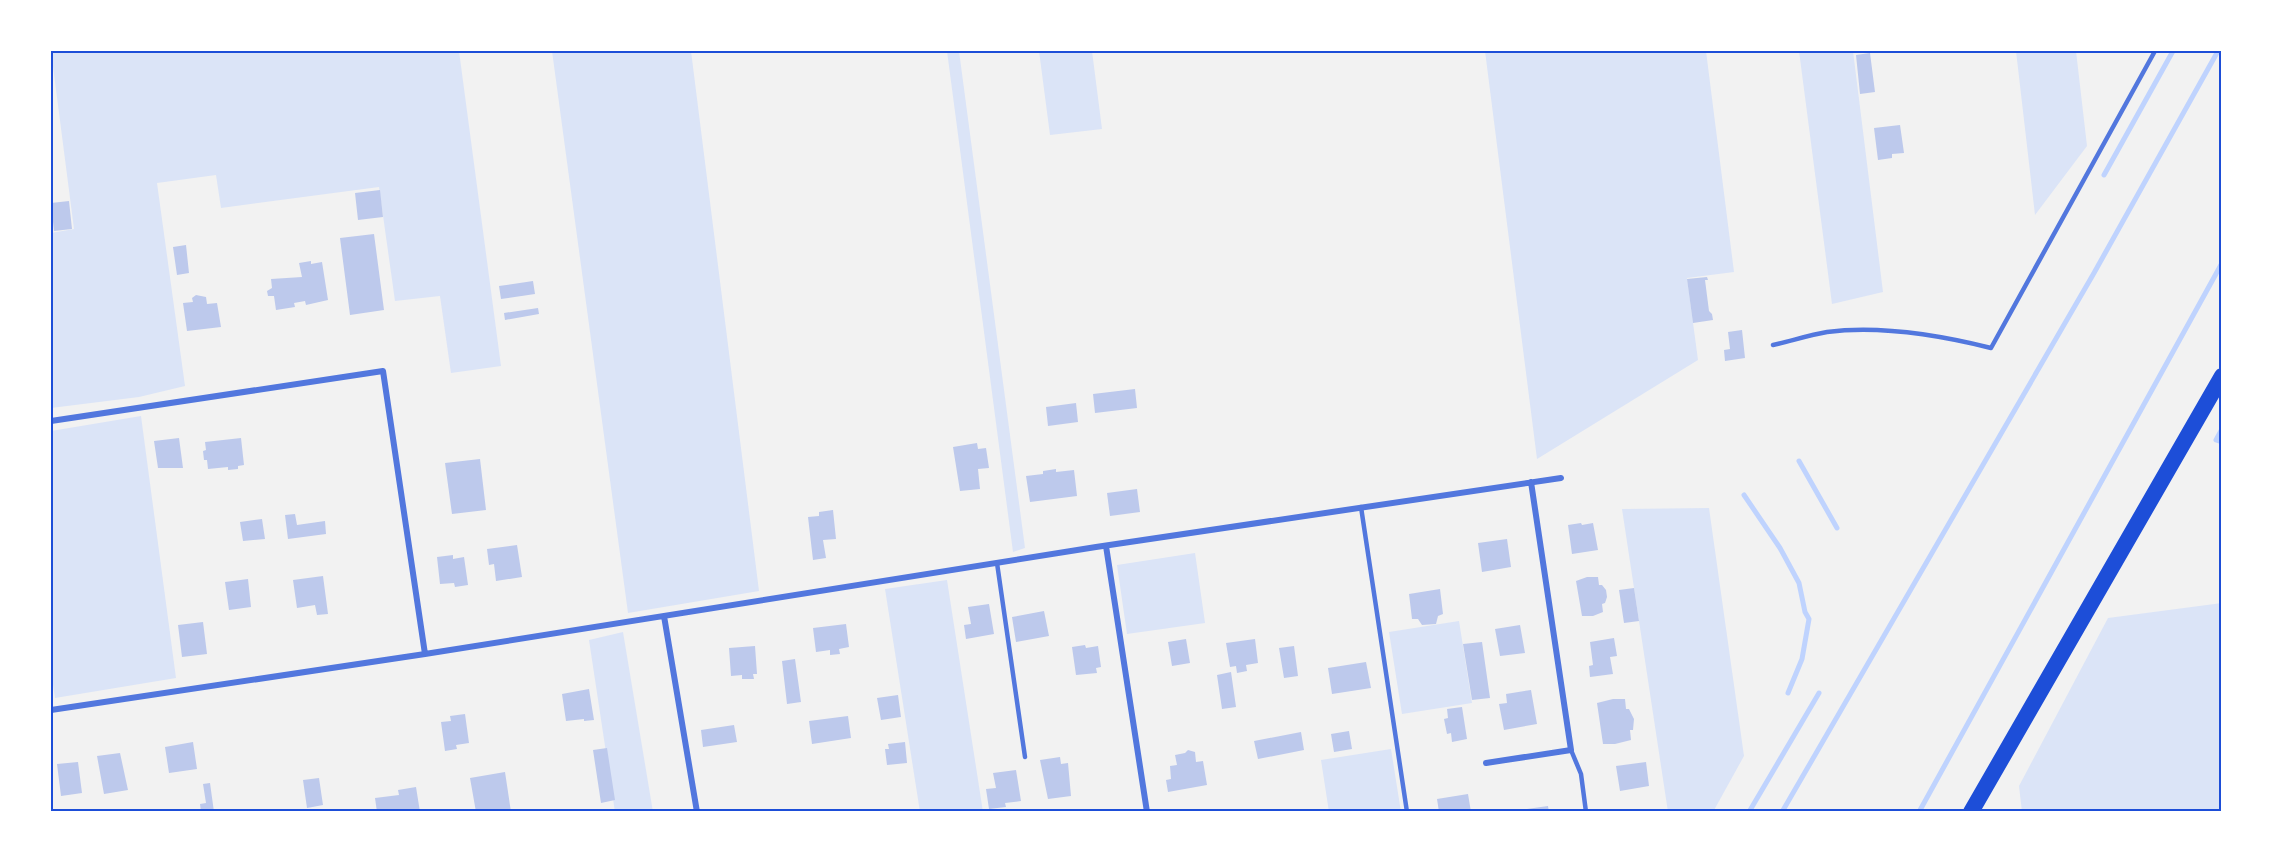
<svg xmlns="http://www.w3.org/2000/svg" width="2273" height="863" font-family="'Sofia Sans Condensed',sans-serif">
	<rect width="100%" height="100%" fill="#f2f2f2"/>
	<path fill="#dbe4f7" d="M51,51H459L501,366L451,373L440,296L395,301L379,187L221,208L216,175L157,183L185,386L139,397L51,408V233L74,229Z
		M552,51H691L759,591L628,613Z
		M947,51H959L1025,548L1013,552Z
		M1039,51H1092L1102,129L1050,135Z
		M1485,51H1706L1734,272L1687,278L1698,360L1537,459Z
		M1799,51H1853L1883,292L1832,304Z
		M2016,51H2076L2087,146L2035,215Z
		M141,416L176,678L55,698L51,671V431Z
		M1709,508L1744,756L1713,812H1668L1622,509Z
		M1195,553L1205,623L1127,634L1117,565Z
		M947,580L983,812H920L885,589Z
		M2222,603V812H2022L2019,786L2108,618Z
		M1459,621L1472,703L1402,714L1389,632Z
		M623,632L653,812H615L589,640Z
		M1391,749L1401,812H1329L1321,760Z"/>
	<g fill="none" stroke-linecap="round" stroke-linejoin="round">
		<path stroke="#bfd3fe" stroke-width="5" d="M2104,175L2173,51
			M2222,429L2216,440L2222,442
			M1799,461L1837,528
			M1744,495L1780,548L1799,583L1805,612L1809,619L1802,659L1788,693
			M1749,812L1819,693
			M1782,812L2094,273L2218,51
			M1919,812L2222,263"/>
	</g>
	<path fill="#bdc9ec" d="M1870,53L1875,92L1860,94L1856,55Z
		M1900,125L1904,153L1892,154V158L1878,160L1874,128Z
		M380,190L383,217L358,220L355,193Z
		M69,201L72,229L54,231L51,203Z
		M374,234L384,310L350,315L340,238Z
		M186,245L189,273L177,275L173,247Z
		M311,261V264L322,262L328,300L306,305L305,301L294,303L295,307L276,310L274,296H268L267,291L272,288L271,279L302,277L299,263Z
		M1707,277L1708,280H1705L1709,311L1712,314L1713,320L1693,323L1687,279Z
		M533,281L535,294L501,299L499,286Z
		M196,295L206,297L207,304L217,303L221,327L187,331L183,303L193,302L192,298Z
		M538,308L539,314L505,320L504,313Z
		M1742,330L1745,358L1725,361L1724,350L1730,349L1728,332Z
		M1135,389L1137,408L1095,413L1093,394Z
		M1076,403L1078,422L1048,426L1046,407Z
		M179,438L183,468H158L154,441Z
		M241,438L244,465L238,466V469L228,470V467L208,469L207,460H204L203,451L206,450L205,442Z
		M977,443L978,449L986,448L989,468L978,469L980,489L960,491L953,447Z
		M480,459L486,510L452,514L445,463Z
		M1056,469V472L1074,470L1077,496L1030,502L1026,476L1043,474V471Z
		M1137,489L1140,512L1110,516L1107,493Z
		M833,510L836,539L823,540L826,558L813,560L808,517L819,516V512Z
		M295,514L297,525L325,521L326,534L288,539L285,515Z
		M262,519L265,539L243,541L240,522Z
		M1581,523L1582,525L1593,523L1598,550L1572,554L1568,525Z
		M1507,539L1511,567L1482,572L1478,543Z
		M517,545L522,577L496,581L494,564L489,565L487,549Z
		M453,555V559L464,557L468,585L455,587L454,583L440,584L437,557Z
		M323,576L328,614L317,615L315,605L297,608L293,580Z
		M1587,577H1598L1599,585H1602L1606,590L1607,597L1605,603L1602,604L1603,612L1593,616H1582L1576,581Z
		M248,579L251,607L229,610L225,582Z
		M1634,588L1639,621L1624,623L1619,590Z
		M1440,589L1443,614L1438,616L1436,624L1422,625L1418,619H1412L1409,594Z
		M989,604L994,634L966,639L964,625L971,624L968,607Z
		M1044,611L1049,636L1016,642L1012,617Z
		M203,622L207,654L182,657L178,625Z
		M846,624L849,647L839,649L840,654L830,655V650L816,652L813,628Z
		M1520,625L1525,653L1500,656L1495,629Z
		M1614,638L1617,656L1610,657L1613,674L1590,677L1589,666L1593,665L1590,642Z
		M1186,639L1190,663L1172,666L1168,642Z
		M1255,639L1258,663L1246,665L1247,671L1237,673L1236,666L1230,667L1226,643Z
		M1482,642L1490,698L1472,700L1463,644Z
		M1085,645L1086,648L1098,646L1101,667L1096,668L1097,673L1076,675L1072,647Z
		M755,646L757,674H753L754,679H742V675L731,676L729,648Z
		M1294,646L1298,676L1284,678L1279,648Z
		M795,659L801,702L787,704L782,661Z
		M1366,662L1371,688L1332,694L1328,668Z
		M1231,672L1236,707L1222,709L1217,675Z
		M589,689L594,720L584,721V719L566,721L562,694Z
		M1531,690L1537,724L1504,730L1499,704L1507,703L1506,694Z
		M898,695L901,717L881,720L877,698Z
		M1613,699H1625L1626,709H1629L1634,719L1633,730H1630L1631,740L1615,744H1603L1597,703Z
		M1462,707L1467,739L1452,742L1451,733L1447,734L1444,719L1448,718L1447,709Z
		M465,714L469,743L456,745L457,749L445,751L441,722L451,721L450,716Z
		M848,716L851,738L812,744L809,721Z
		M734,725L737,742L703,747L701,730Z
		M1349,731L1352,749L1334,752L1331,734Z
		M1301,732L1304,750L1258,759L1254,741Z
		M193,742L197,769L169,773L165,747Z
		M905,742L907,763L887,765L885,749H889L888,744Z
		M607,748L615,800L601,803L593,750Z
		M1188,750L1195,752L1196,762L1203,761L1207,785L1168,792L1166,780L1171,779L1170,766L1177,765L1175,755L1185,753Z
		M120,753L128,790L104,794L97,756Z
		M1060,757L1061,764L1068,763L1071,796L1048,799L1040,760Z
		M78,762L82,793L61,796L57,764Z
		M1646,762L1649,786L1620,791L1616,766Z
		M1016,770L1021,801L1005,803L1006,807L989,809L986,789L996,788L993,773Z
		M505,772L511,812H476L470,778Z
		M319,778L323,805L307,808L303,780Z
		M210,783L214,812H201L200,804L206,803L203,784Z
		M416,787L420,812H377L375,798L399,795L398,790Z
		M1468,794L1471,812H1439L1437,799Z
		M1548,806L1549,812H1527V809Z"/>
	<g fill="none" stroke-linecap="round" stroke-linejoin="round">
		<path stroke="#5277de" stroke-width="4.5" d="M1773,345C1791,341 1809,335 1827,332C1881,325 1939,335 1991,348L2155,51
			M1361,507L1407,812
			M997,563L1025,757
			M1571,750L1581,774L1586,812"/>
		<path stroke="#5277de" stroke-width="6" d="M51,421L383,371L425,654
			M1106,546L1147,812
			M664,616L697,812
			M51,710L425,654L1096,547L1561,478
			M1486,763L1571,750L1531,482"/>
		<path stroke="#1d4ed8" stroke-width="16" d="M1971,812L2222,376"/>
	</g>
	<rect width="2273" height="863" fill="none" stroke="#ffffff" stroke-width="105"/>
	<rect x="52" y="52" width="2168" height="758" fill="none" stroke="#1d4ed8" stroke-width="2"/>
</svg>
